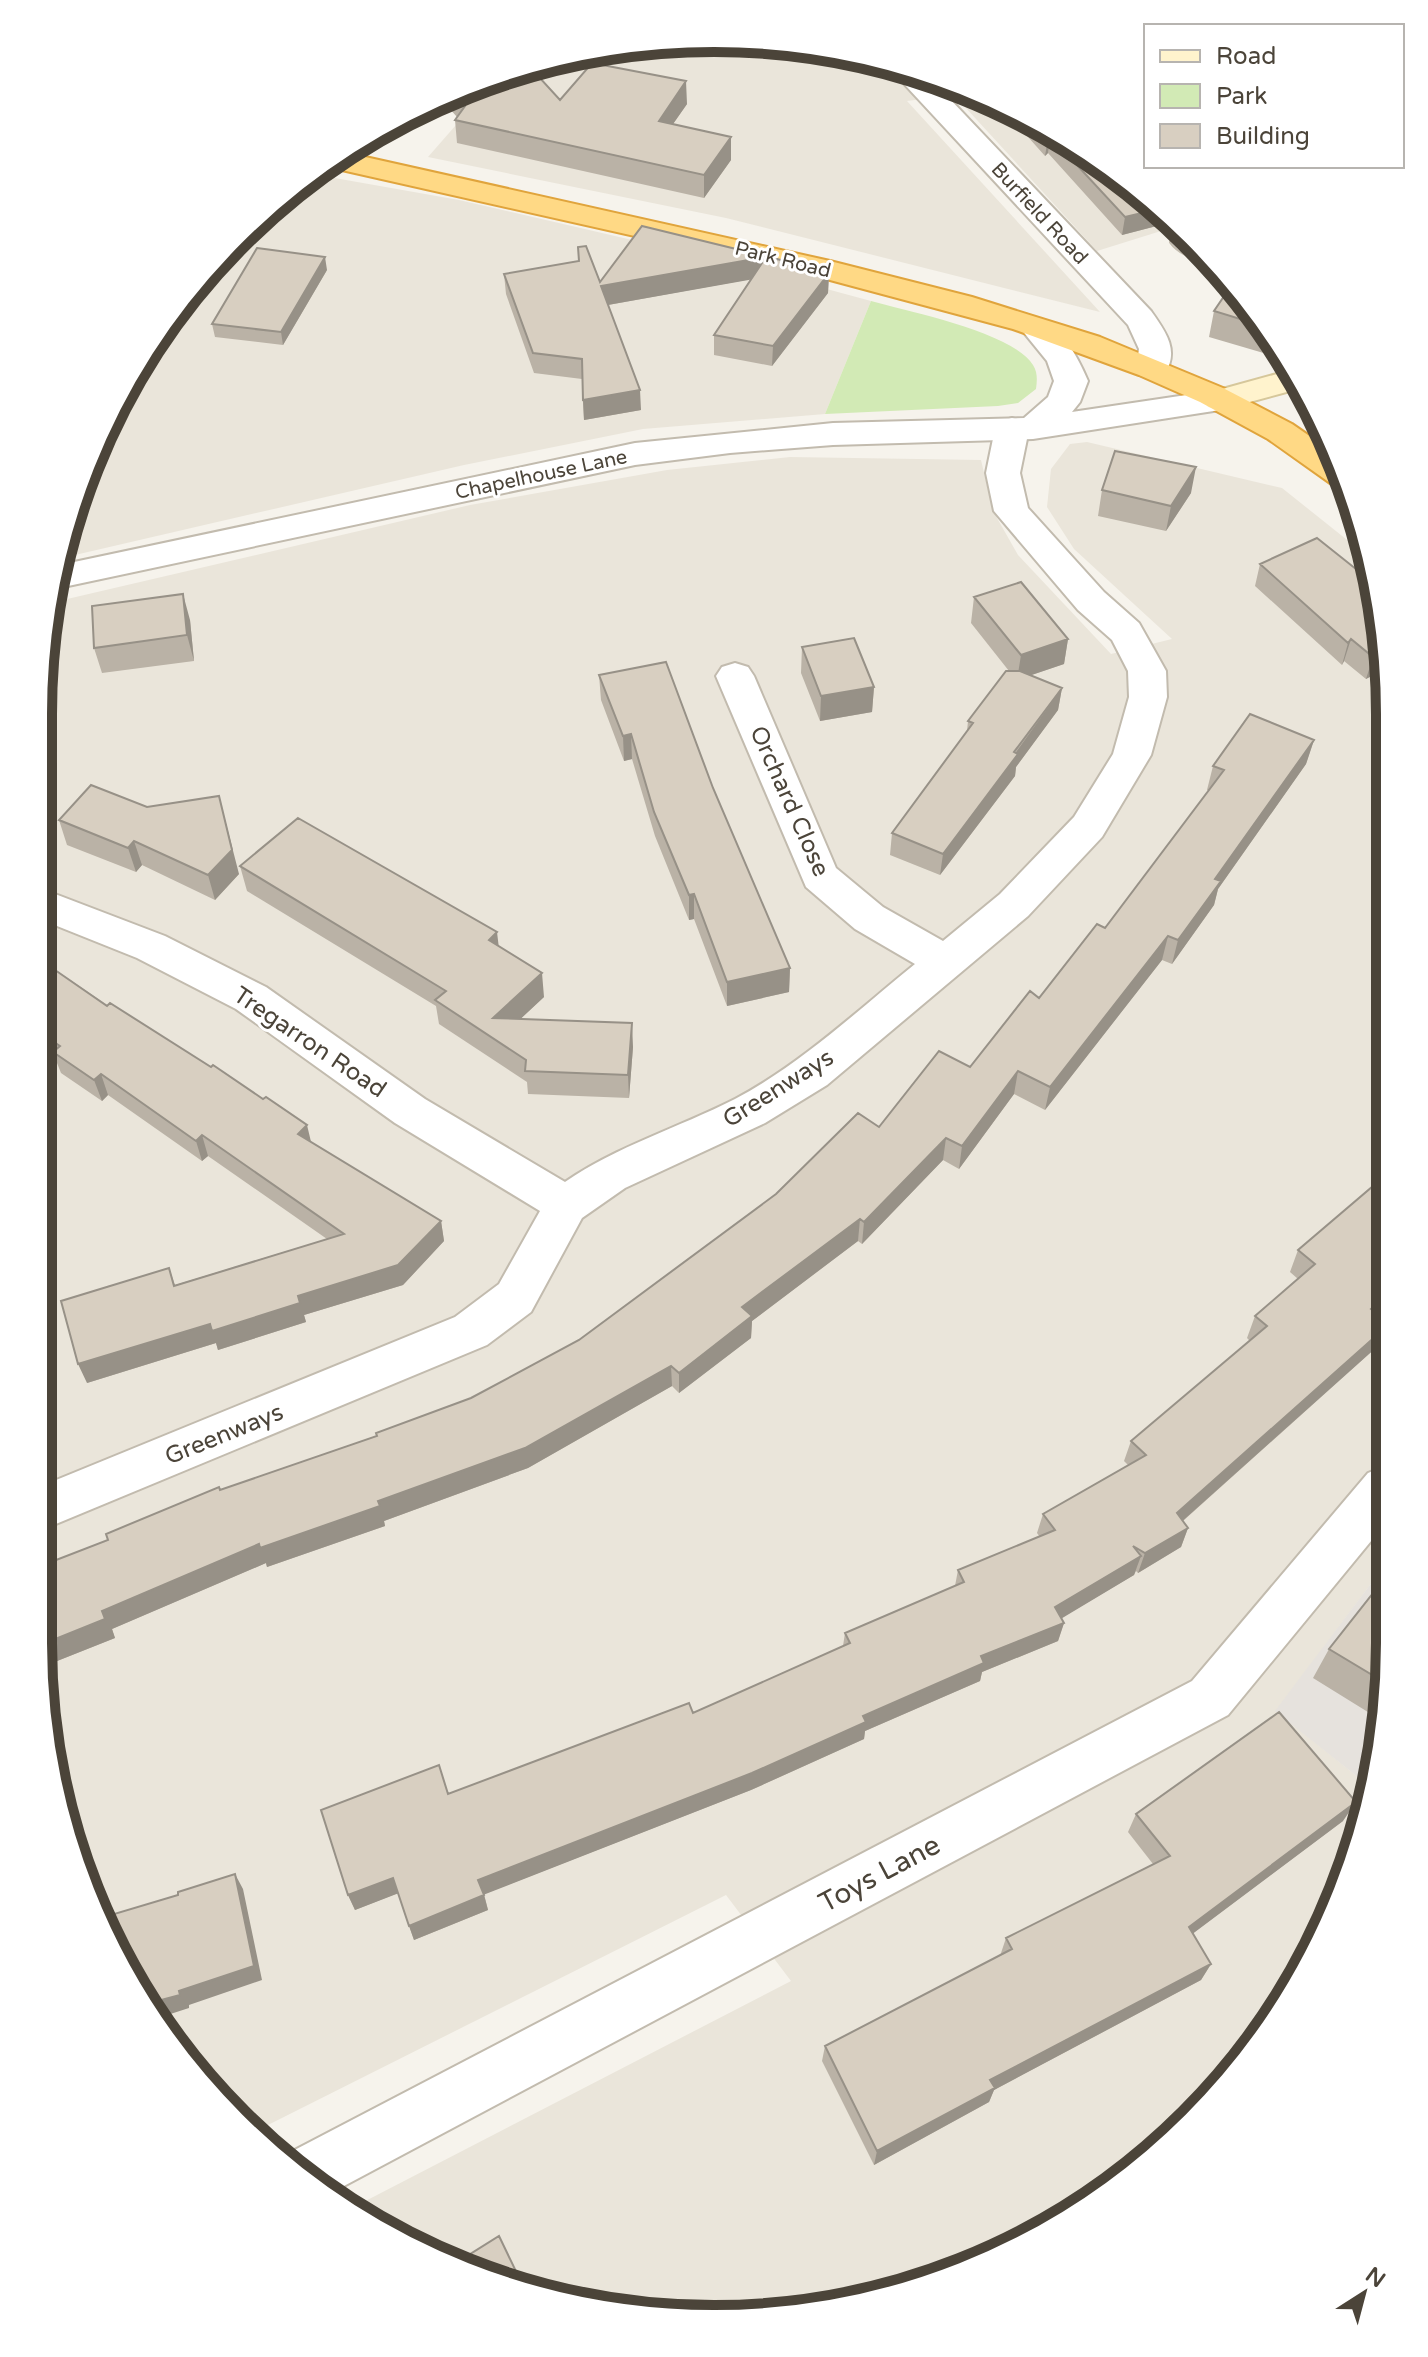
<svg xmlns="http://www.w3.org/2000/svg" width="1428" height="2357" font-family="'Varela Round',sans-serif">
	<rect width="100%" height="100%" fill="#f6f3ec"/>
	<path fill="#eae5da" d="M758,39L889,61L1013,108L1125,177L1177,226L1097,251L954,95L907,101L1100,312L726,218L428,157L470,109L624,45L638,56L649,43Z
		M312,174L459,200L723,261L871,301L825,414L643,429L464,465L62,558L89,456L177,303L268,206Z
		M1087,442L1282,488L1366,555L1389,669L1385,1565L1276,1711L1369,1786L1339,1901L1251,2054L1090,2205L931,2283L714,2319L497,2283L348,2210L791,1981L726,1895L258,2130L177,2054L74,1860L38,1643L44,626L50,603L470,505L667,470L790,457L981,460L993,511L1018,555L1111,654L1172,639L1074,549L1047,507L1051,469L1070,444Z"/>
	<path fill="#e6e2dd" d="M1385,1565L1384,1731L1369,1786L1275,1711Z"/>
	<path fill="#d2eab5" d="M871,301C910,312 1012,332 1033,365C1038,373 1037,381 1036,389L1018,403L998,406L825,414Z"/>
	<g fill="none" stroke-linecap="round" stroke-linejoin="round">
		<defs>
			<path id="service" d="M1182,235L1189,237L1214,260C1200,263 1179,253 1171,242L1174,237Z"/>
			<path id="minor" d="M891,62L928,76L1151,311C1166,332 1180,351 1164,375L1152,378L1140,375L1136,368L1139,349L1128,325L893,72L889,66Z
				M1012,418L1024,422L1029,429L1020,473L1028,508L1104,592L1139,623L1166,671L1167,697L1151,755L1145,765L1102,837L1028,916L827,1085L765,1123L625,1188L582,1218L531,1312L487,1345L39,1531V1487L455,1317L499,1284L540,1211L395,1123L236,1009L137,958L42,920V889L165,936L266,987L425,1099L565,1182C617,1146 678,1128 735,1099C801,1064 857,1011 915,964L855,929L806,887L716,676L722,667L735,663L748,667L754,676L836,868L883,907L943,941L1000,894L1074,817L1113,754L1129,697L1128,671L1112,640L1078,610L994,511L986,473L995,429L1000,422Z"/>
			<path id="tertiary" d="M1037,319C1062,326 1078,358 1088,381L1080,402L1072,412L1220,390L1232,393L1237,400L1232,407L1220,410L1033,439L833,445L730,453L635,465L54,589L60,565L635,443L833,423L1024,418L1048,397L1054,381L1047,361L1021,329L1026,322Z
				M1385,1466V1524L1228,1715L327,2195L285,2155L1192,1681L1368,1473Z"/>
			<path id="secondary" d="M1295,369L1305,387L1220,410L1208,407L1203,400L1208,393Z"/>
			<path id="trunk" d="M343,152L830,261L972,297L1100,337L1223,388L1292,424L1334,453L1350,487L1333,485L1268,439L1200,402L1139,375L1013,329L830,280L324,166Z"/>
		</defs>
		<use href="#service" stroke="#c2bbae" stroke-width="4"/>
		<use href="#minor" stroke="#c2bbae" stroke-width="4"/>
		<use href="#tertiary" stroke="#c2bbae" stroke-width="4"/>
		<use href="#secondary" stroke="#d6c79b" stroke-width="4"/>
		<use href="#trunk" stroke="#e0a43c" stroke-width="4"/>
		<use href="#service" fill="#fff" fill-rule="evenodd"/>
		<use href="#minor" fill="#fff" fill-rule="evenodd"/>
		<use href="#tertiary" fill="#fff" fill-rule="evenodd"/>
		<use href="#secondary" fill="#fff3cd" fill-rule="evenodd"/>
		<use href="#trunk" fill="#ffd985" fill-rule="evenodd"/>
	</g>
	<path fill="#bab2a6" d="M707,41L641,59L624,44H625Z
		M496,74L560,100L687,104L673,124L731,160L704,198L457,143L455,120L457,117L441,99Z
		M997,102L1013,108L1125,177L1172,222L1122,235L1048,153L1045,156Z
		M327,270L283,345L215,337L212,324Z
		M829,273L828,293L772,366L714,355V335L751,279L608,305L641,410L584,420L582,379L534,373L506,294L504,274L600,282Z
		M1233,283L1282,351L1277,357L1209,337L1214,311Z
		M1102,490L1191,493L1166,531L1098,516Z
		M1260,564L1388,667L1366,679L1344,661L1342,665L1255,586Z
		M974,597L1068,639L1064,664L1031,675L1062,688L1058,710L1016,767L1015,776L940,875L890,855L892,833L967,731L968,721L1009,671L971,623Z
		M190,620L194,661L102,673L94,648Z
		M802,647L874,687L872,712L820,721L801,673Z
		M599,675L713,788L790,968L789,992L727,1006L694,919L689,920L655,836L632,759L624,761L601,700Z
		M1314,740L1306,764L1218,889L1214,905L1172,964L1162,960L1045,1110L1014,1094L959,1169L943,1160L862,1244L858,1241L752,1321L751,1338L679,1393L672,1386L528,1468L384,1521L385,1526L267,1567L266,1563L112,1629L115,1638L42,1667L108,1540L220,1490L376,1436L471,1398L579,1340L879,1127L970,1067L1039,998L1105,928L1209,791L1207,790L1213,766Z
		M91,785L239,874L215,900L142,865L136,872L67,845L59,820Z
		M240,866L544,997L520,1019L633,1047L629,1098L528,1094L527,1082L439,1024L436,1006L247,891Z
		M42,961L311,1142L441,1221L444,1241L403,1285L304,1315L306,1322L218,1350L216,1343L87,1383L169,1268L175,1285L327,1239L208,1156L202,1161L108,1095L102,1101L61,1073L55,1058L41,1048Z
		M1386,1175V1308L1379,1315V1345L1183,1521L1188,1528L1181,1547L1138,1573L1136,1571L1134,1575L1061,1618L1064,1623L1058,1641L982,1672L980,1681L865,1731L864,1739L751,1790L484,1894L488,1910L414,1940L398,1893L355,1910L348,1895L448,1794L693,1713L843,1646L845,1633L955,1586L958,1570L1040,1537L1037,1533L1043,1514L1128,1465L1124,1461L1131,1441L1250,1341L1247,1338L1255,1316L1298,1279L1290,1272L1298,1250Z
		M1385,1578L1384,1722L1313,1678L1329,1649Z
		M1136,1814L1343,1821L1193,1933L1211,1964L1201,1980L994,2090L989,2102L874,2165L822,2061L825,2046L1000,1956L1006,1938L1153,1864L1128,1832Z"/>
	<path fill="#979187" d="M707,41L641,59V43Z
		M686,81L687,104L659,144V121Z
		M1050,136L1048,153L1045,156L1048,138Z
		M731,137V160L704,198V175Z
		M1159,209L1172,222L1122,235L1125,217Z
		M325,257L327,270L283,345L281,332Z
		M766,257V277L602,306L601,286Z
		M829,273L828,293L772,366L773,346Z
		M640,390L641,410L584,420L583,400Z
		M1196,467L1191,493L1166,531L1171,506Z
		M183,594L190,620L194,661L187,635Z
		M1068,639L1064,664L1017,680L1021,655Z
		M1351,639L1344,661L1342,665L1348,643Z
		M1385,651L1388,667L1366,679L1373,657Z
		M874,687L872,712L820,721L821,696Z
		M1062,688L1058,710L1016,767L1015,776L940,875L943,854Z
		M631,734L632,759L624,761L623,736Z
		M1314,740L1306,764L1218,889L1214,905L1172,964L1178,940L1215,879Z
		M219,796L239,874L215,900L208,875Z
		M134,841L142,865L136,872L128,848Z
		M694,894V919L689,920V895Z
		M497,932L500,957L489,940Z
		M1168,936L1162,960L1045,1110L1050,1087Z
		M790,968L789,992L727,1006V982Z
		M542,973L544,997L497,1041L493,1018Z
		M632,1023L633,1047L629,1098L628,1075Z
		M1018,1071L1014,1094L959,1169L962,1146Z
		M101,1074L108,1095L102,1101L94,1080Z
		M307,1125L312,1146L298,1134Z
		M202,1135L208,1156L202,1161L196,1141Z
		M946,1138L943,1160L862,1244L864,1222Z
		M860,1219L858,1241L752,1321L751,1338L679,1393V1373L742,1307Z
		M441,1221L444,1241L403,1285L304,1315L306,1322L218,1350L216,1343L87,1383L78,1364L298,1296Z
		M1386,1296V1308L1361,1331L1371,1309Z
		M40,1322L51,1366L40,1370Z
		M1386,1327V1331L1379,1345L1169,1533L1177,1513Z
		M671,1366L672,1386L528,1468L384,1521L385,1526L267,1567L266,1563L112,1629L115,1638L42,1667L38,1646L102,1611L259,1544L378,1501Z
		M1188,1528L1181,1547L1138,1573L1145,1553Z
		M1141,1556L1134,1575L1049,1626L1055,1607Z
		M1064,1623L1058,1641L982,1672L980,1681L865,1731L864,1739L751,1790L483,1895L478,1880L863,1716L981,1656Z
		M1356,1802L1343,1821L1179,1944L1189,1927Z
		M235,1874L243,1889L262,1980L189,2005V2008L158,2018L150,2003L179,1991Z
		M393,1878L399,1893L355,1910L348,1895Z
		M484,1895L488,1910L414,1940L409,1926Z
		M1211,1964L1201,1980L994,2090L989,2102L874,2165L877,2151L990,2080Z"/>
	<path fill="#d8cfc1" stroke="#979187" stroke-width="2" d="M592,63L686,81L659,121L731,137L704,175L455,120L465,106L454,93L496,74L529,66L560,100Z
		M1029,118L1125,177L1159,209L1125,217L1050,136L1048,138Z
		M642,226L781,260L829,273L773,346L714,335L766,257L601,286L640,390L583,400L582,359L533,353L504,274L579,261L578,247L586,246L600,282Z
		M257,248L325,257L281,332L212,324Z
		M1233,283L1263,326L1214,311Z
		M1115,451L1196,467L1171,506L1102,490Z
		M1317,538L1371,581L1385,651L1373,657L1351,639L1348,643L1260,564Z
		M1021,582L1068,639L1021,655L974,597Z
		M183,594L187,635L94,648L92,606Z
		M854,638L874,687L821,696L802,647Z
		M666,662L713,788L790,968L727,982L694,894L689,895L654,812L631,734L623,736L599,675Z
		M1006,671H1020L1062,688L1014,752L1018,754L943,854L892,833L973,723L968,721Z
		M1250,714L1314,740L1215,879L1221,881L1178,940L1168,936L1050,1087L1018,1071L962,1146L946,1138L864,1222L860,1219L742,1307L752,1316L679,1373L671,1366L525,1448L378,1501L380,1506L260,1548L259,1544L102,1611L105,1619L38,1646V1567L108,1540L106,1534L219,1487L220,1490L377,1436L376,1433L471,1398L579,1340L776,1194L858,1113L879,1127L939,1051L970,1067L1030,991L1039,998L1097,924L1105,928L1224,770L1213,766Z
		M91,785L147,807L219,796L232,850L208,875L134,841L128,848L59,820Z
		M298,818L497,932L489,940L542,973L493,1018L632,1023L628,1075L525,1071L526,1060L435,1000L446,991L240,866Z
		M42,961L107,1006L110,1003L211,1067L213,1065L263,1099L266,1097L307,1125L298,1134L441,1221L398,1265L298,1296L300,1303L212,1331L210,1324L78,1364L61,1301L169,1268L174,1286L344,1234L202,1135L196,1141L101,1074L94,1080L53,1052L60,1046L41,1033Z
		M1386,1175V1296L1371,1309L1386,1321V1327L1177,1513L1188,1528L1145,1553L1133,1546L1141,1556L1055,1607L1064,1623L981,1656L984,1663L863,1716L866,1722L752,1773L478,1880L484,1895L409,1926L393,1878L348,1895L321,1810L439,1765L448,1794L689,1703L693,1713L850,1643L845,1633L964,1582L958,1570L1055,1530L1043,1514L1146,1455L1131,1441L1267,1326L1255,1316L1315,1264L1298,1250Z
		M1385,1578L1384,1682L1329,1649Z
		M1279,1712L1356,1802L1189,1927L1211,1964L990,2080L995,2088L877,2151L825,2046L1012,1949L1006,1938L1170,1856L1136,1814Z
		M235,1874L254,1966L179,1991L180,1995L150,2003L104,1917L178,1895V1892Z
		M499,2236L524,2288L497,2283L456,2263Z"/>
	<g text-anchor="middle" stroke-width="6" stroke-linejoin="round" paint-order="stroke">
		<g font-size="20" fill="#4b4439" stroke="#fff">
			<text transform="translate(1040 213) rotate(47)" y="7">Burfield Road</text>
			<text transform="translate(783 259) rotate(14)" y="7">Park Road</text>
			<text transform="translate(541 474) rotate(-12)" y="7">Chapelhouse Lane</text>
		</g>
		<g font-size="24" fill="#4b4439" stroke="#fff">
			<text transform="translate(790 801) rotate(66)" y="8">Orchard Close</text>
			<text transform="translate(310 1042) rotate(34)" y="8">Tregarron Road</text>
			<text transform="translate(778 1088) rotate(-32)" y="8">Greenways</text>
			<text transform="translate(224 1434) rotate(-22)" y="8">Greenways</text>
		</g>
		<g font-size="28" fill="#4b4439" stroke="#fff">
			<text transform="translate(879 1873) rotate(-28)" y="10">Toys Lane</text>
		</g>
	</g>
	<path d="M0 0H1428V2357H0ZM714 52H714A662 662 0 0 1 1376 714V1643A662 662 0 0 1 714 2305H714A662 662 0 0 1 52 1643V714A662 662 0 0 1 714 52Z" fill="#fff" fill-rule="evenodd"/>
	<path fill="none" stroke="#4b4439" stroke-width="10" d="M714 52H714A662 662 0 0 1 1376 714V1643A662 662 0 0 1 714 2305H714A662 662 0 0 1 52 1643V714A662 662 0 0 1 714 52Z"/>
	<rect x="1144" y="24" width="260" height="144" fill="#ffffff" stroke="#b7b4b0" stroke-width="2"/>
	<rect x="1160" y="50" width="40" height="12" fill="#fff3cd" stroke="#b7b4b0" stroke-width="2"/>
	<text x="1216" y="64" font-size="24" fill="#4b4439">Road</text>
	<rect x="1160" y="84" width="40" height="24" fill="#d2eab5" stroke="#b7b4b0" stroke-width="2"/>
	<text x="1216" y="104" font-size="24" fill="#4b4439">Park</text>
	<rect x="1160" y="124" width="40" height="24" fill="#d8cfc1" stroke="#b7b4b0" stroke-width="2"/>
	<text x="1216" y="144" font-size="24" fill="#4b4439">Building</text>
	<g transform="translate(1364 2293) rotate(36)" stroke="#ffffff" stroke-width="6" paint-order="stroke">
	<path d="M0-6L14 30L0 20L-14 30Z" fill="#4b4439"/>
	<text y="-12" font-size="22" font-weight="bold" text-anchor="middle" fill="#4b4439">N</text>
	</g>
</svg>
